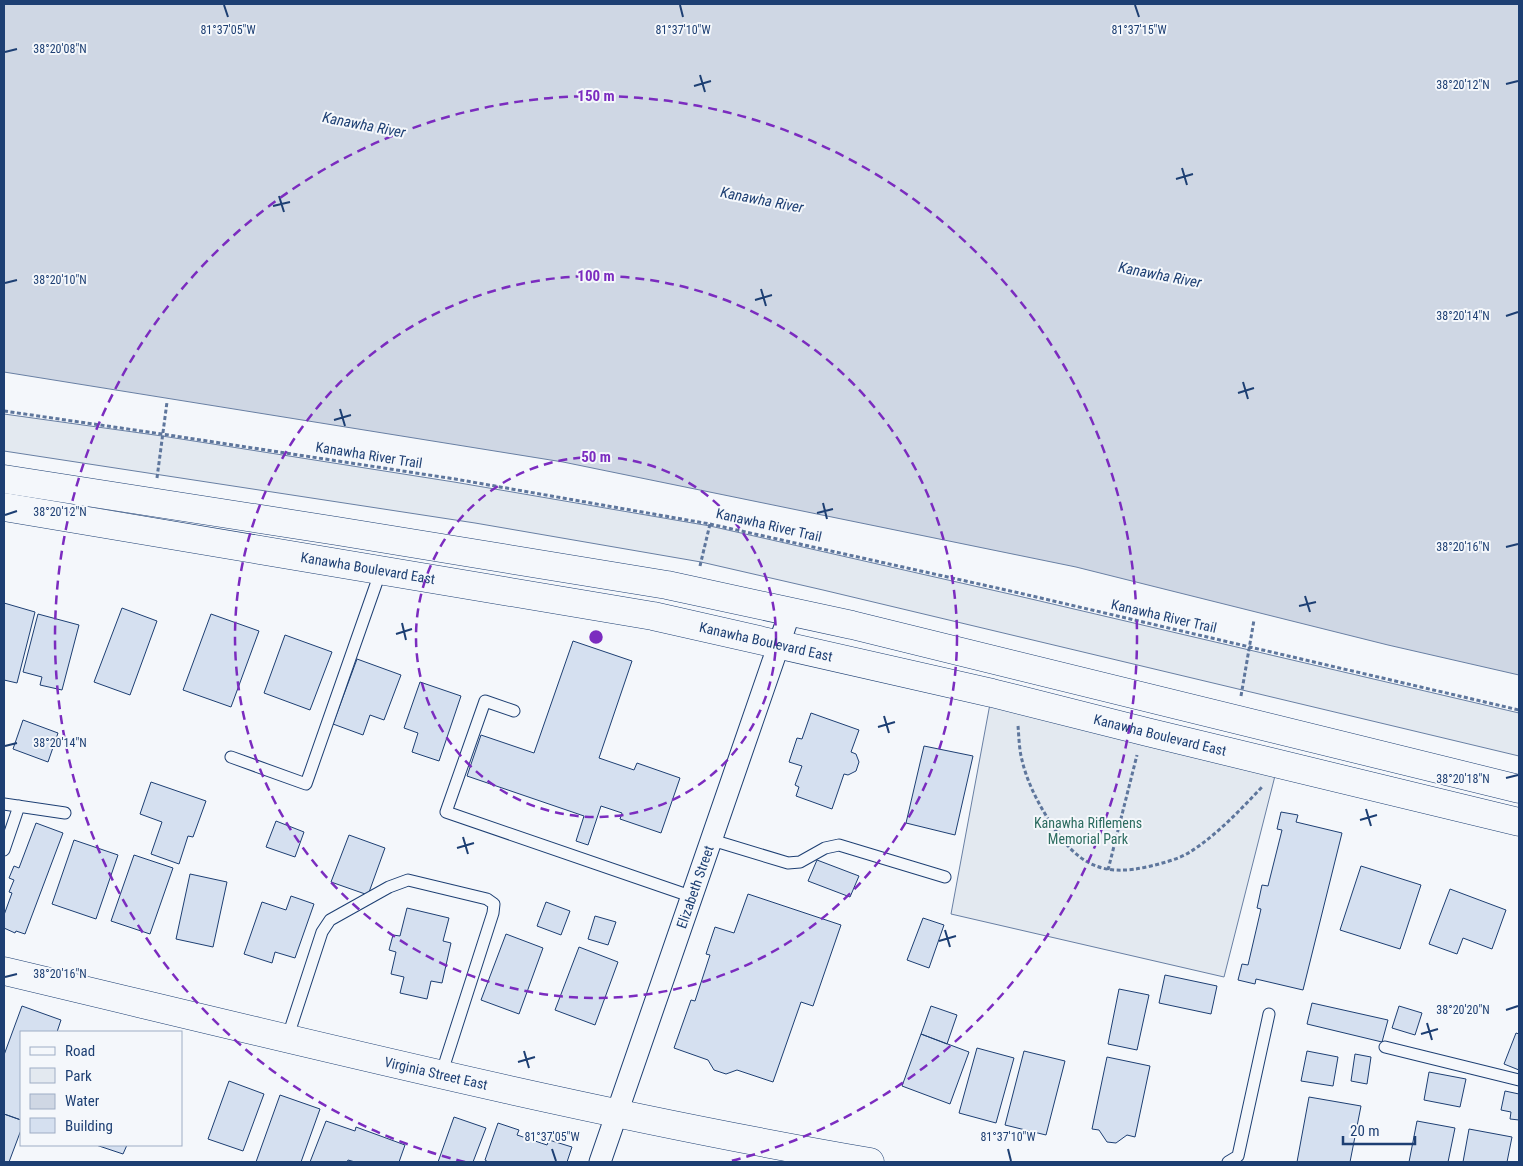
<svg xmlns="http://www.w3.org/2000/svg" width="1523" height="1166" font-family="'Roboto Condensed',sans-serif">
	<rect width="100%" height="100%" fill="#f4f7fb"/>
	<path fill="#e3e9f0" stroke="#687fa3" d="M4,414L162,436L454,482L710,526L1014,595L1519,713V756L823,590L701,562L475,523L4,451Z
		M992,693L1278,764L1224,977L951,914Z"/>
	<path fill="#cfd7e4" stroke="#687fa3" d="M4,4H1519V675L1388,645L1076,567L563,462L4,372Z"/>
	<path fill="#d5e0f0" stroke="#1d3f73" d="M4,603L35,612L17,683L4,680Z
		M122,608L157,621L130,695L94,682Z
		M38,614L79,625L62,690L40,685L42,677L23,672Z
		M211,614L259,631L231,707L183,690Z
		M285,635L332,652L310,710L264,693Z
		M573,641L632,661L599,758L634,770L637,763L680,778L661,833L620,819L622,813L601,806L588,845L576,841L584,816L467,776L481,735L534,753Z
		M357,659L401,675L384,720L370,715L363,735L333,724Z
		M420,682L461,696L439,761L412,752L418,733L404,728Z
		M811,713L859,730L851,752L856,754L859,762L856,771L848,775L844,774L832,809L796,796L799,787L795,785L802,766L789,762L797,738L802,739Z
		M23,720L58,733L48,762L13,749Z
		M924,746L973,756L955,835L906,823Z
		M151,782L206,801L193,837L188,836L179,864L151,854L162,822L140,814Z
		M1281,812L1298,815L1296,822L1342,833L1303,990L1256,979L1255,984L1238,980L1242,964L1248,965L1261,909L1257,908L1262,885L1268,886L1282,830L1277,829Z
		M276,821L304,832L295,857L266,847Z
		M36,823L63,833L25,934L16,931L15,933L4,928V915L12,893L9,892L14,880L9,878L14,866L19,868Z
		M349,835L385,848L368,895L331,882Z
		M74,840L118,855L96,919L52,904Z
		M134,855L173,868L150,934L111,921Z
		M817,860L859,876L850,897L808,881Z
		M1361,866L1421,885L1400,949L1340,930Z
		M190,874L227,882L213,947L176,939Z
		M1450,889L1506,910L1492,949L1463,938L1457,954L1429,944Z
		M748,894L841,925L813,1006L801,1002L773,1082L737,1070L726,1074L714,1070L708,1060L674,1048L691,1000L695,1001L710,955L706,954L715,927L734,933Z
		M291,896L314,904L295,958L275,952L272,963L244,954L262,902L286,910Z
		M546,902L570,911L561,935L537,926Z
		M407,908L449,918L443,941L451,943L442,983L431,981L427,999L400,993L404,977L391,974L396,952L389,950L393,935L400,936Z
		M595,916L616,922L608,945L588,939Z
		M923,918L944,925L929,968L907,960Z
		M506,934L543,948L519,1014L481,1000Z
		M579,947L618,962L595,1025L555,1010Z
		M1165,975L1217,986L1211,1014L1159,1003Z
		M1119,989L1149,995L1137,1050L1108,1044Z
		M1312,1003L1388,1020L1382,1042L1307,1024Z
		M22,1006L61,1020L57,1032H21V1120L4,1114V1055Z
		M931,1006L957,1015L947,1044L921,1034Z
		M1399,1006L1422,1013L1415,1035L1392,1028Z
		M1516,1033L1519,1034V1070L1504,1064Z
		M921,1034L969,1052L950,1104L902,1086Z
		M977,1048L1014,1058L996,1123L959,1113Z
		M1024,1051L1065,1061L1046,1135L1005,1125Z
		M1307,1051L1338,1057L1333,1086L1301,1081Z
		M1355,1054L1371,1057L1367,1084L1351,1081Z
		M1107,1057L1150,1066L1135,1137L1127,1135L1116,1143L1107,1142L1099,1130L1092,1129Z
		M1429,1072L1466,1079L1460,1107L1424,1100Z
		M229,1081L264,1094L243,1151L208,1139Z
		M1505,1091L1519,1094V1120L1510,1119L1511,1112L1501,1110Z
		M280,1095L320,1109L301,1162H256Z
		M1309,1097L1361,1106L1350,1162H1297Z
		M4,1114L21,1120V1130L9,1162H4Z
		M454,1117L486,1128L473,1162H438Z
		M326,1121L355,1131L356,1127L405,1145L399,1162H355L348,1160L347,1162H310Z
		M1417,1121L1455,1128L1448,1162H1409Z
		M498,1123L519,1130L517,1135L547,1145L549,1140L572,1147L567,1162H488L485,1160Z
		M1469,1129L1512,1137L1507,1162H1463Z
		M96,1145H127L123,1154Z"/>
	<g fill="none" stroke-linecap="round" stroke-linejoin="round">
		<defs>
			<path id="service" d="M514,711L485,701L446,812L693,897
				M231,757L306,784L381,570
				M4,804L65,813
				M712,840L788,863L800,862L825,848L839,845L945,877
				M4,850L19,806
				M287,1039L322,932L330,920L389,887L408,880L487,899L494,904L493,913L441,1075
				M1385,1047L1519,1080
				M1228,1162L1238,1156L1269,1014"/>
			<g id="minor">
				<path id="s1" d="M600,1162L790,612"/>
			</g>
			<g id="secondary">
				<path id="s2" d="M4,971C291,1039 579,1112 870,1162"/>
			</g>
			<g id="primary">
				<path d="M4,479L337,531L667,585L852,625L1519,789"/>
				<path id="s3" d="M4,507L653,616L992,693L1147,732L1519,822"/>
			</g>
		</defs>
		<use href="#service" stroke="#1d3f73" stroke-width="13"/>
		<use href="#minor" stroke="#1d3f73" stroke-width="23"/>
		<use href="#secondary" stroke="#1d3f73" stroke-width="29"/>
		<use href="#primary" stroke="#1d3f73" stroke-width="29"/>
		<path stroke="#5e769c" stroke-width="3" stroke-dasharray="4 2.5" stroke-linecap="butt" d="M4,411L162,434L455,479L710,524L1015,592L1519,710
			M157,478L167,402
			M700,566L710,524
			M1241,696L1254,620
			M1018,726C1019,737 1019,749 1022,760C1027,782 1038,803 1050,822C1077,864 1101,878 1151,866C1163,863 1179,859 1190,852C1218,834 1240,810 1263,786
			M1108,870L1137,755"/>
		<use href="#service" stroke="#f4f7fb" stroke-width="11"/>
		<use href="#minor" stroke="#f4f7fb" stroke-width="21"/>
		<use href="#secondary" stroke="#f4f7fb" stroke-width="28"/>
		<use href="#primary" stroke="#f4f7fb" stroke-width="28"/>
	</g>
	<path fill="none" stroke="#1d3f73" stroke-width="2" d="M224,5L228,17M680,5L683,17M1135,5L1139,17M5,52L17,49M700,75L705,92M1506,84L1518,81M694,86L711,81M1182,168L1187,185M1176,179L1193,174M279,196L284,212M273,206L290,202M5,283L17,280M761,289L766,306M755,300L772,295M1506,316L1518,312M1243,382L1248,399M1238,393L1254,388M340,409L345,426M334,420L351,415M823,503L827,519M817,513L833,509M5,515L17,511M1506,547L1518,544M1305,596L1310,612M1299,606L1316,602M402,623L406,640M396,634L412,629M884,716L889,733M878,727L895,722M5,746L17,743M1506,778L1518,775M1366,809L1371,826M1360,820L1377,815M463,837L468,854M457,848L474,843M945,930L950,947M939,941L956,936M5,977L17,974M1506,1010L1518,1006M1427,1023L1432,1040M1421,1034L1438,1029M524,1051L529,1068M518,1062L535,1057M552,1149L556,1161M1008,1149L1011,1161"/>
	<g fill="none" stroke="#7b2cbf" stroke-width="2.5" stroke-dasharray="9 6">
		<circle cx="596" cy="637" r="180"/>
		<circle cx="596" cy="637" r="361"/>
		<path d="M465 1162A541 541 0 1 1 727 1162"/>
	</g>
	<g text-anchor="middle" stroke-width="4" stroke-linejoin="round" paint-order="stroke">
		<g font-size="14" fill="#1d3f73" stroke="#f4f7fb">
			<text transform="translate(369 455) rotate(9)" y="5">Kanawha River Trail</text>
			<text transform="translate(769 525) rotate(13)" y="5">Kanawha River Trail</text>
			<text dy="5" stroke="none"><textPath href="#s3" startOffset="369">Kanawha Boulevard East</textPath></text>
			<text transform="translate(1164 616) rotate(13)" y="5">Kanawha River Trail</text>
			<text dy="5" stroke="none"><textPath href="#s3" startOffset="774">Kanawha Boulevard East</textPath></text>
			<text dy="5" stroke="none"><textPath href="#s3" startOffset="1179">Kanawha Boulevard East</textPath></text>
			<text dy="5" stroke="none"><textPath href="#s1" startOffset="291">Elizabeth Street</textPath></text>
			<text dy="5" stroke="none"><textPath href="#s2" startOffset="444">Virginia Street East</textPath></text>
		</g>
		<g font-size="14" fill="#2c6c60" stroke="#f4f7fb">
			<text x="1088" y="828">Kanawha Riflemens<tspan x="1088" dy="16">Memorial Park</tspan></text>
		</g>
		<g font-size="15" font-style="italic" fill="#1d3f73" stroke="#f4f7fb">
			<text transform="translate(364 125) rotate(11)" y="5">Kanawha River</text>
			<text transform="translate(762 200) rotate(11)" y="5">Kanawha River</text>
			<text transform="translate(1160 275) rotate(11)" y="5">Kanawha River</text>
		</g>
	</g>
	<g font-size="12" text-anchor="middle" fill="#1d3f73" stroke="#f4f7fb" stroke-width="4" stroke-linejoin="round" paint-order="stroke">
		<text x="228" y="34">81°37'05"W</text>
		<text x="683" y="34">81°37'10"W</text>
		<text x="1139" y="34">81°37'15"W</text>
		<text x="60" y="53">38°20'08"N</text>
		<text x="1463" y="89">38°20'12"N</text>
		<text x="60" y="284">38°20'10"N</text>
		<text x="1463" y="320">38°20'14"N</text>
		<text x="60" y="516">38°20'12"N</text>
		<text x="1463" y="551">38°20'16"N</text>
		<text x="60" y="747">38°20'14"N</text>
		<text x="1463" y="783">38°20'18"N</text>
		<text x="60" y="978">38°20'16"N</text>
		<text x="1463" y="1014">38°20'20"N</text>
		<text x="552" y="1141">81°37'05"W</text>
		<text x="1008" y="1141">81°37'10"W</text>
	</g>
	<circle cx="596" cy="637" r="8" fill="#7b2cbf" stroke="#f4f7fb" stroke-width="2.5"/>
	<g font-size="15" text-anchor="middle" font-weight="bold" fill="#7b2cbf" stroke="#f4f7fb" stroke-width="4" stroke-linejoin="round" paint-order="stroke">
		<text x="596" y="101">150 m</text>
		<text x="596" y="281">100 m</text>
		<text x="596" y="462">50 m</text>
	</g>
	<rect width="1523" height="1166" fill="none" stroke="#1d3f73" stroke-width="10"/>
	<rect x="20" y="1031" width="162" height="115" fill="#f4f7fb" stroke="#9eadc5"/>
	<rect x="30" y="1047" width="25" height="8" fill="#f4f7fb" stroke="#9eadc5"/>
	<text x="65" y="1056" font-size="15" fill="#1d3f73">Road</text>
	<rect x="30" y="1068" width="25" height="15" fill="#e3e9f0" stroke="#9eadc5"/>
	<text x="65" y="1081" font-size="15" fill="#1d3f73">Park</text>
	<rect x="30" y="1094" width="25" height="15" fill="#cfd7e4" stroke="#9eadc5"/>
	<text x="65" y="1106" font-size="15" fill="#1d3f73">Water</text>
	<rect x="30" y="1118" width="25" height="15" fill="#d5e0f0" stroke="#9eadc5"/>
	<text x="65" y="1131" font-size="15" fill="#1d3f73">Building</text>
	<path d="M1343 1136v8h72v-8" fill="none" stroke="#1d3f73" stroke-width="2.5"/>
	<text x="1350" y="1136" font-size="15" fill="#1d3f73" stroke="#f4f7fb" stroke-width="4" paint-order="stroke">20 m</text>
</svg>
